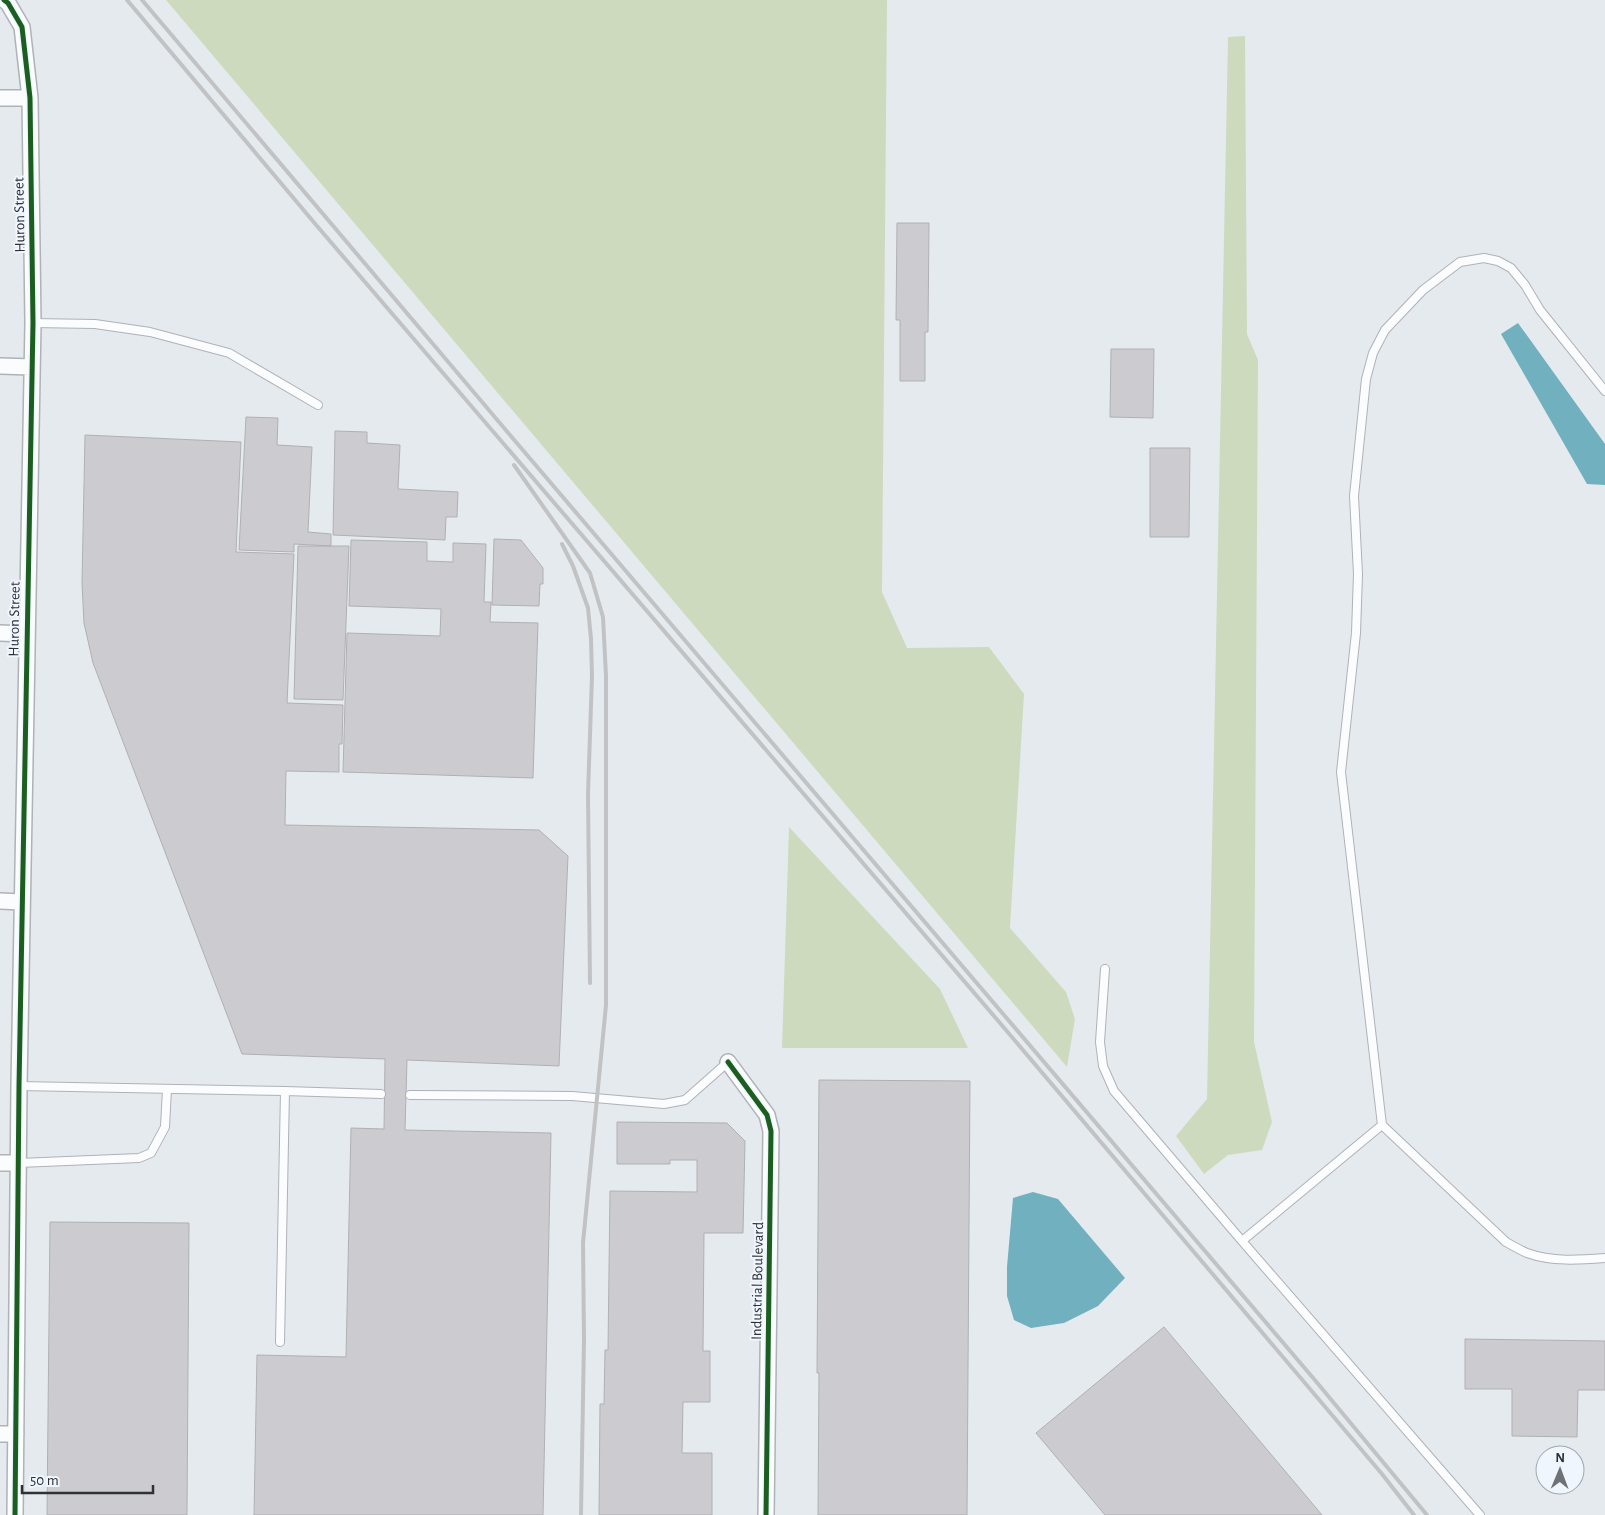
<svg xmlns="http://www.w3.org/2000/svg" width="1605" height="1515" font-family="'Alegreya Sans',sans-serif">
	<rect width="100%" height="100%" fill="#e5eaef"/>
	<path fill="#cedabe" d="M166,0H887L882,592L907,648L989,647L1024,694L1010,928L1066,992L1075,1019L1067,1067Z
		M1245,36L1247,334L1258,360L1254,1042L1272,1122L1262,1150L1228,1155L1204,1174L1176,1136L1207,1099L1228,37Z
		M789,827L940,989L968,1048H782Z"/>
	<path fill="#70b0bf" d="M1518,323L1605,444V485L1587,484L1501,334Z
		M1033,1192L1058,1199L1125,1278L1098,1306L1064,1323L1031,1328L1014,1320L1007,1296V1267L1013,1198Z"/>
	<path fill="#ccccd0" stroke="#b0b0b4" d="M897,223H929L928,332H925V381H900V320H896Z
		M1111,349H1154L1153,418L1110,417Z
		M246,417L278,418L277,445L312,447L308,532L331,534V546L294,544V552L239,550Z
		M335,431L367,432V443L400,445L398,489L458,492L457,517H446L445,540L333,535Z
		M85,435L241,442L236,552L294,554L287,703L343,705L342,744H339V772L286,771L285,825L539,830L568,856L559,1066L407,1060L405,1130L551,1133L543,1515H254L257,1355L346,1357L351,1128L384,1129L385,1059L242,1054L93,663L84,623L82,583Z
		M1150,448H1190L1189,537H1150Z
		M494,539L521,540L543,568V584H540L539,606L492,605Z
		M351,540L427,542V561L453,562V543L486,544L484,602H491L490,622L538,623L533,778L343,772L347,633L440,636L441,609L349,606Z
		M298,546H349L343,700L294,699Z
		M819,1080L970,1081L967,1515H818L819,1373H817Z
		M617,1122L727,1123L745,1141L743,1233H704L703,1351H710V1402H683L682,1453H712V1515H599L600,1404H604L605,1350H608L610,1191L697,1192V1160H670V1164H617Z
		M50,1222L189,1223L187,1515H47Z
		M1164,1327L1322,1515H1105L1036,1433Z
		M1465,1339L1605,1341V1390H1578L1577,1437L1512,1436V1389H1465Z"/>
	<g fill="none" stroke-linecap="round" stroke-linejoin="round">
		<defs>
			<path id="lane" d="M33,323L95,324L150,332L229,353L318,405
				M1605,391L1540,310L1525,285L1511,268L1498,261L1484,258L1460,262L1423,290L1385,330L1373,353L1366,379L1354,496L1358,574L1356,633L1341,772L1382,1125L1506,1242C1513,1246 1520,1250 1527,1253C1552,1262 1579,1260 1605,1258
				M1105,969L1100,1042L1103,1066L1114,1091L1242,1241L1480,1515
				M19,1086L285,1091L280,1342
				M285,1091L381,1094
				M410,1095L572,1096L664,1104L685,1100L728,1062
				M19,1163L139,1158L151,1153L165,1127L167,1089
				M1242,1241L1382,1125"/>
			<path id="street" d="M4,0L8,3L22,27L30,98L33,323L19,1086L15,1515
				M0,98H30
				M0,366L32,367
				M0,633L26,634
				M0,901L22,902
				M728,1062L767,1115L771,1131L766,1515
				M0,1163H19
				M0,1434H16"/>
		</defs>
		<use href="#lane" stroke="#afb2b6" stroke-width="10"/>
		<use href="#street" stroke="#afb2b6" stroke-width="18"/>
		<use href="#lane" stroke="#fbfcfd" stroke-width="8"/>
		<use href="#street" stroke="#fbfcfd" stroke-width="15"/>
		<path stroke="#c1c2c4" stroke-width="4" d="M127,0L317,226L1000,1023L1382,1474L1414,1515
			M142,0L510,435L1314,1379L1427,1515
			M514,465L590,573L603,617L606,676V1005L583,1243L584,1339L581,1515
			M562,544L573,566L588,608L591,639L592,676L588,794L590,983"/>
		<defs>
			<path id="cycleway" d="M4,0L8,3L22,27L30,98L33,323L19,1086L15,1515
				M728,1062L767,1115L771,1131L766,1515"/>
		</defs>
		<use href="#cycleway" stroke="#eff6fe" stroke-width="8"/>
		<use href="#cycleway" stroke="#1b5e20" stroke-width="5"/>
	</g>
	<g text-anchor="middle" stroke-width="4" stroke-linejoin="round" paint-order="stroke">
		<g font-size="15" fill="#2e3135" stroke="#eff6fe">
			<text transform="translate(19 215) rotate(-91)" y="5">Huron Street</text>
			<text transform="translate(14 619) rotate(-89)" y="5">Huron Street</text>
			<text transform="translate(757 1281) rotate(-89)" y="5">Industrial Boulevard</text>
		</g>
	</g>
	<g transform="translate(1560 1470) rotate(1)"><circle r="24" fill="#eff6fe" stroke="#a2a7ae"/>
	<path d="M0-4L9 19L0 12L-9 19Z" fill="#6e7276"/>
	<text y="-8" font-size="14" font-weight="bold" text-anchor="middle" fill="#2e3135">N</text>
	</g>
	<path d="M22 1485v8h131v-8" fill="none" stroke="#2e3135" stroke-width="2.5"/>
	<text x="30" y="1485" font-size="15" fill="#2e3135" stroke="#eff6fe" stroke-width="4" paint-order="stroke">50 m</text>
</svg>
